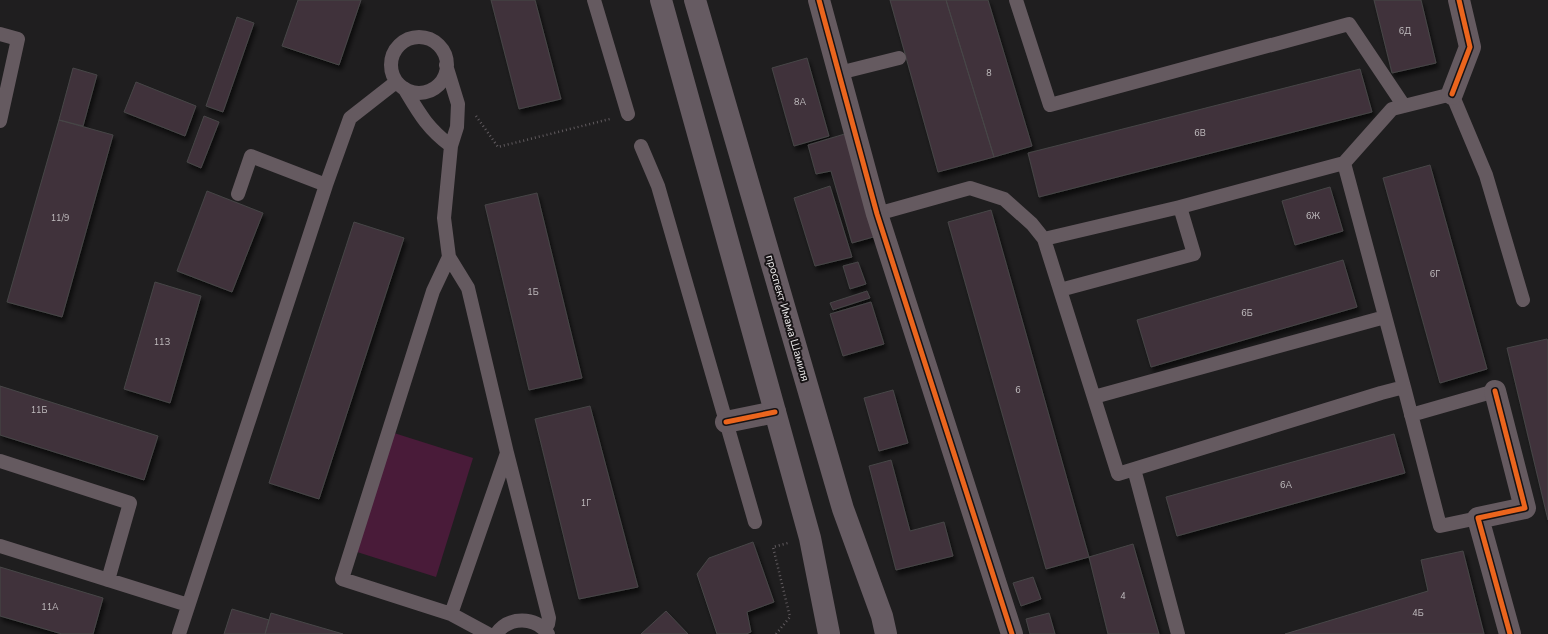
<svg xmlns="http://www.w3.org/2000/svg" width="1548" height="634" font-family="'Nunito Sans',sans-serif">
	<defs>
		<filter id="shadow"><feDropShadow dx="2.5" dy="4.5" stdDeviation="2" flood-color="#0009"/></filter>
	</defs>
	<rect width="100%" height="100%" fill="#1f1e1f"/>
	<path fill="#491b39" d="M394,433L473,458L436,577L357,552Z"/>
	<path fill="#40323b" stroke="#474647" filter="url(#shadow)" d="M298,0H361L339,65L282,46Z
		M491,0H535L561,99L519,109Z
		M890,0H946L994,157L938,172Z
		M946,0H988L1032,146L994,157Z
		M1374,0H1421L1436,63L1392,73Z
		M237,17L254,23L223,112L206,106Z
		M807,58L829,136L794,146L772,68Z
		M73,68L97,75L83,126L59,120Z
		M1360,69L1372,112L1039,197L1028,153Z
		M136,82L196,106L185,136L124,112Z
		M204,116L219,122L201,168L187,162Z
		M59,120L113,135L62,317L7,302Z
		M848,133L877,236L852,243L831,171L816,174L808,145Z
		M1430,165L1487,369L1440,383L1383,178Z
		M830,186L852,257L815,266L794,198Z
		M1330,187L1343,231L1295,245L1282,201Z
		M207,191L263,213L232,292L177,271Z
		M537,193L582,378L529,390L485,205Z
		M991,210L1089,557L1046,569L948,222Z
		M354,222L404,238L319,499L269,483Z
		M1343,260L1357,307L1151,367L1137,320Z
		M858,262L866,284L850,289L843,266Z
		M155,282L201,296L170,403L124,389Z
		M867,291L870,298L833,310L830,303Z
		M871,302L884,344L843,356L830,314Z
		M1547,339L1548,341V520L1507,348Z
		M0,386L158,436L144,480L0,435Z
		M893,390L908,443L879,451L864,398Z
		M590,406L638,587L579,599L535,419Z
		M1394,434L1405,473L1177,536L1166,497Z
		M891,460L910,531L944,522L953,556L896,570L869,466Z
		M753,542L774,602L747,612L751,632L746,634H717L697,574L709,558Z
		M1133,544L1159,634H1108L1089,557Z
		M1463,551L1484,634H1285L1428,591L1421,560Z
		M0,567L103,598L93,634H62L0,616Z
		M1033,577L1041,599L1021,606L1013,583Z
		M232,609L269,620L265,634H224Z
		M666,611L688,634H641Z
		M271,613L343,634H265Z
		M1049,613L1055,634H1030L1026,619Z"/>
	<g fill="none" stroke-linecap="round" stroke-linejoin="round">
		<path stroke="#615b5f" stroke-width="2.5" stroke-dasharray="1 3" stroke-linecap="butt" d="M476,116L498,147L610,119
			M776,634L790,617L773,547L788,543"/>
		<path stroke="#655a60" stroke-width="14" d="M594,0L628,114
			M1016,0L1050,105L1349,24L1404,106
			M0,34L18,39L0,121
			M391 65a28 28 0 1 1 56 0a28 28 0 1 1-56 0Z
			M446,65L458,104L457,127L451,146L444,218L449,257L433,291L342,579L451,614L507,453L468,288L449,257
			M839,73L899,58
			M404,88C419,113 427,128 451,146
			M641,146L658,186L755,522
			M238,194L251,156L326,185
			M877,214L970,188L1004,199L1032,224L1044,239L1118,474L1381,393L1404,387L1440,526L1478,518
			M1044,239L1180,207
			M1060,290L1194,254L1180,207L1344,163
			M1404,387L1344,163L1392,109L1452,94L1486,175L1523,300
			M1094,397L1385,317
			M1411,415L1495,391
			M507,453L549,618L548,624L545,629
			M0,461L130,503L108,580
			M1134,469L1178,634
			M0,546L188,605
			M451,614L488,634
			M179,634L326,185L350,118L396,82
			M496,634C509,616 535,616 548,634"/>
		<path stroke="#655a60" stroke-width="22" d="M819,0L877,214L1012,634
			M1452,94L1470,47L1459,0
			M1495,391L1525,508L1478,518L1510,634
			M726,422L775,412"/>
		<path stroke="#665b62" stroke-width="22" d="M661,0L810,538L829,634
			M695,0L843,509L882,616L886,634"/>
		<defs>
			<path id="cycleway" d="M819,0L877,214L1012,634
				M1452,94L1470,47L1459,0
				M1495,391L1525,508L1478,518L1510,634
				M726,422L775,412"/>
		</defs>
		<use href="#cycleway" stroke="#171315" stroke-width="8"/>
		<use href="#cycleway" stroke="#eb651d" stroke-width="5"/>
	</g>
	<g text-anchor="middle" stroke-width="4" stroke-linejoin="round" paint-order="stroke">
		<g font-size="9" fill="#c2bec0">
			<text x="1405" y="34">6Д</text>
			<text x="989" y="76">8</text>
			<text x="800" y="105">8А</text>
			<text x="1200" y="136">6В</text>
			<text x="1313" y="219">6Ж</text>
			<text x="60" y="221">11/9</text>
			<text x="1435" y="277">6Г</text>
			<text x="533" y="295">1Б</text>
			<text x="1247" y="316">6Б</text>
			<text x="162" y="345">11З</text>
			<text x="1018" y="393">6</text>
			<text x="39" y="413">11Б</text>
			<text x="1286" y="488">6А</text>
			<text x="586" y="506">1Г</text>
			<text x="1123" y="599">4</text>
			<text x="50" y="610">11А</text>
			<text x="1418" y="616">4Б</text>
		</g>
		<g font-size="11" fill="#eeeced" stroke="#171315">
			<text transform="translate(788 318) rotate(74)" y="4">проспект Имама Шамиля</text>
		</g>
	</g>
</svg>
